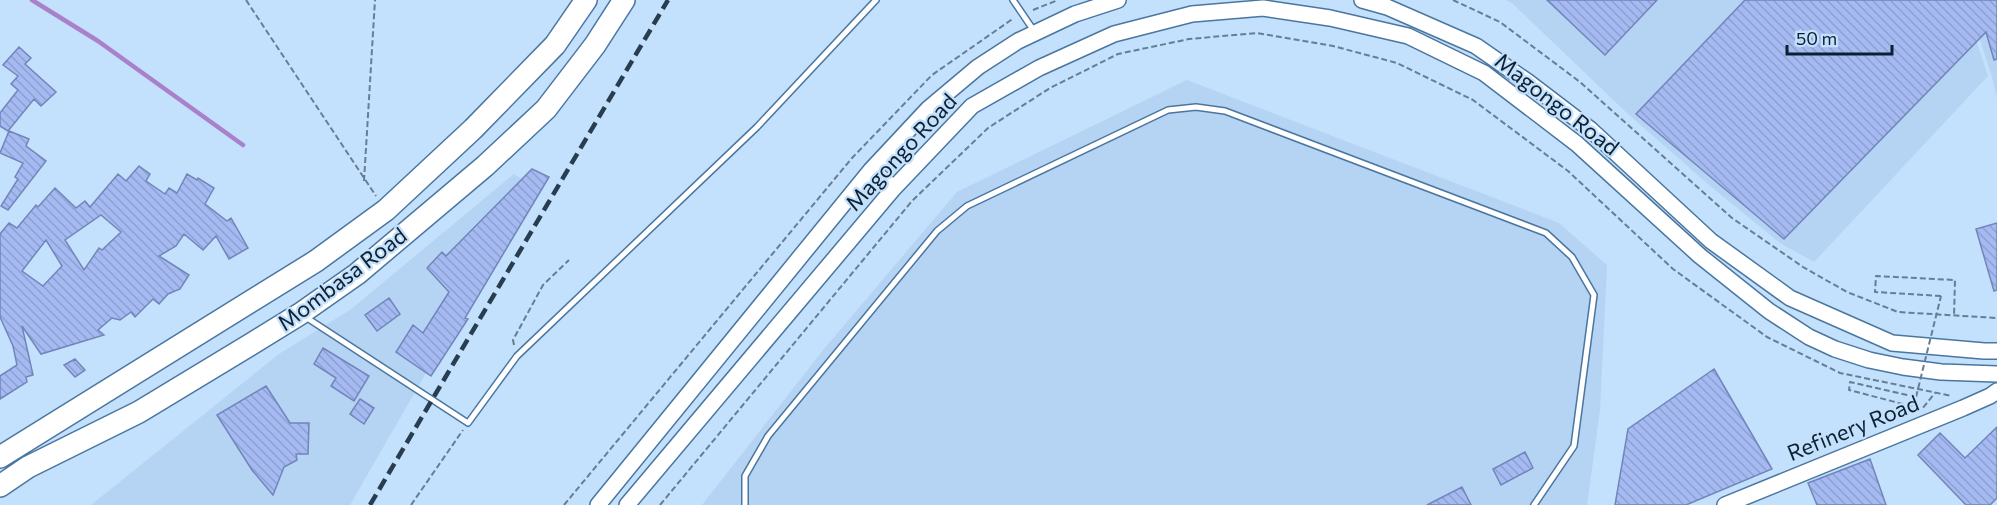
<svg xmlns="http://www.w3.org/2000/svg" width="1997" height="505" font-family="Commissioner,sans-serif">
	<defs>
		<pattern id="building-back-hatch" width="6" height="6" patternUnits="userSpaceOnUse" patternTransform="scale(1.5)"><rect width="6" height="6" fill="#a5baf2"/><path d="M-1 5l2 2M0 0l6 6M5-1l2 2" fill="none" stroke="#8da0d0"/></pattern>
	</defs>
	<rect width="100%" height="100%" fill="#c3e0fc"/>
	<path fill="#b5d3f3" d="M1506,0H1963L1988,76L1814,262L1780,243L1709,185L1627,113L1512,3Z
		M1967,0H1997V97L1992,77Z
		M1187,80L1559,223L1607,265L1600,410L1587,505H702L824,349L957,192Z
		M514,174L533,187L350,505H91L279,354L350,310Z"/>
	<g fill="none" stroke-linecap="round" stroke-linejoin="round">
		<path stroke="#a981ca" stroke-width="4.5" d="M32,0L98,41L243,145"/>
	</g>
	<path fill="url(#building-back-hatch)" stroke="#7285ba" stroke-width="1.5" fill-rule="evenodd" d="M1547,0H1657L1605,55Z
		M1745,0H1997V59L1994,60L1986,32L1784,239L1636,114Z
		M19,47L31,58L25,64L56,92L41,106L34,99L8,131L0,126V113L18,90L11,84L18,76L3,65Z
		M9,131L29,139L26,146L46,161L8,210L1,206L18,179L15,177L23,163L0,153Z
		M139,166L150,174L146,181L165,194L169,188L177,193L187,174L197,180L198,178L214,188L205,204L227,221L231,218L248,248L229,259L216,236L203,250L184,234L176,246L159,256L189,275L180,289L168,294L159,304L153,299L135,317L131,312L120,320L112,318L98,330L104,335L41,354L22,326L33,375L26,377L27,382L0,399V376L17,365L13,346L0,317V234L9,223L17,228L36,205L38,207L55,188L76,208L85,201L90,207L118,174L126,181ZM101,215L121,232L102,250L99,248L84,270L65,240ZM46,240L62,266L43,286L22,271Z
		M532,169L549,177L465,318L468,319L431,376L396,352L413,325L423,333L449,292L427,268L442,252L446,256Z
		M1997,223V290L1994,291L1976,229Z
		M389,298L400,314L377,331L365,315Z
		M323,348L369,376L354,401L331,386L336,378L314,364Z
		M75,359L85,370L75,377L64,365Z
		M1714,369L1772,469L1686,505H1615L1628,429Z
		M266,386L290,423H309L308,454H296L297,460L284,467L273,495L252,470L217,415Z
		M360,399L374,408L364,424L350,414Z
		M1997,427V498L1990,505H1966L1918,455L1940,433L1965,458Z
		M1525,452L1533,468L1501,485L1493,469Z
		M1870,459L1886,505H1817L1808,483Z
		M1462,487L1471,505H1427Z"/>
	<g fill="none" stroke-linecap="round" stroke-linejoin="round">
		<defs>
			<path id="lane" d="M1013,0L1034,31
				M304,316L468,423L517,356L757,127L876,0
				M745,505V476L768,436L937,231L967,206L1168,110L1196,107L1225,111L1546,233L1572,257L1594,295L1574,446L1534,505"/>
			<path id="secondary" d="M1362,0L1387,7L1476,46L1528,82L1591,130L1711,241L1790,298L1892,343L1984,351H1997
				M871,170L894,188
				M598,505L871,170L928,109L978,67L1018,41L1075,14L1118,0
				M627,505L894,188L972,106L1039,68L1114,34L1192,14L1263,8L1330,18L1408,36L1484,73L1577,144L1700,256L1769,311L1809,337L1835,349L1869,360L1903,367L1941,372L1997,374
				M1725,505L1963,408L1990,396L1997,391"/>
			<path id="highway" d="M0,457L316,261L386,210L473,129L555,45L586,0
				M0,486L28,467L139,412L253,343L300,314L357,274L485,166L546,109L595,45L624,0"/>
		</defs>
		<use href="#lane" stroke="#4a76a0" stroke-width="8"/>
		<use href="#secondary" stroke="#4a76a0" stroke-width="18"/>
		<use href="#highway" stroke="#4a76a0" stroke-width="24"/>
		<path stroke="#667e94" stroke-width="2" stroke-dasharray="6 3" stroke-linecap="butt" d="M246,0L376,196
			M1453,0L1500,22L1580,82L1732,218L1803,267L1847,292L1898,312L1997,318
			M1033,10L1058,0
			M364,181L375,0
			M1941,296L1875,292L1876,276L1955,280L1954,316
			M514,345L513,340L543,285L569,260
			M1916,397L1850,382L1849,390L1922,409L1935,393
			M411,505L463,430
			M564,505L852,158L932,75L1014,18
			M660,505L912,201L988,128L1050,88L1118,54L1189,39L1257,33L1333,46L1397,63L1473,100L1568,171L1673,269L1767,337L1840,373L1952,396"/>
		<use href="#lane" stroke="#fff" stroke-width="5"/>
		<use href="#secondary" stroke="#fff" stroke-width="15"/>
		<use href="#highway" stroke="#fff" stroke-width="21"/>
		<path stroke="#293d50" stroke-width="4.5" stroke-dasharray="12 6" stroke-linecap="butt" d="M370,505L668,0"/>
		<path stroke="#667e94" stroke-width="2" stroke-dasharray="6 3" stroke-linecap="butt" d="M1916,397L1941,296"/>
	</g>
	<g text-anchor="middle" stroke-width="4.5" stroke-linejoin="round" paint-order="stroke">
		<g font-size="22" fill="#0d2031" stroke="#c3e0fc">
			<text transform="translate(1557 104) rotate(38)" y="8">Magongo Road</text>
			<text transform="translate(901 152) rotate(-47)" y="8">Magongo Road</text>
			<text transform="translate(342 279) rotate(-37)" y="8">Mombasa Road</text>
			<text transform="translate(1853 428) rotate(-22)" y="8">Refinery Road</text>
		</g>
	</g>
	<path d="M1787 45v9h105v-9" fill="none" stroke="#0d2031" stroke-width="3"/>
	<text x="1796" y="45" font-size="18" fill="#0d2031" stroke="#c3e0fc" stroke-width="4.5" paint-order="stroke">50 m</text>
</svg>
